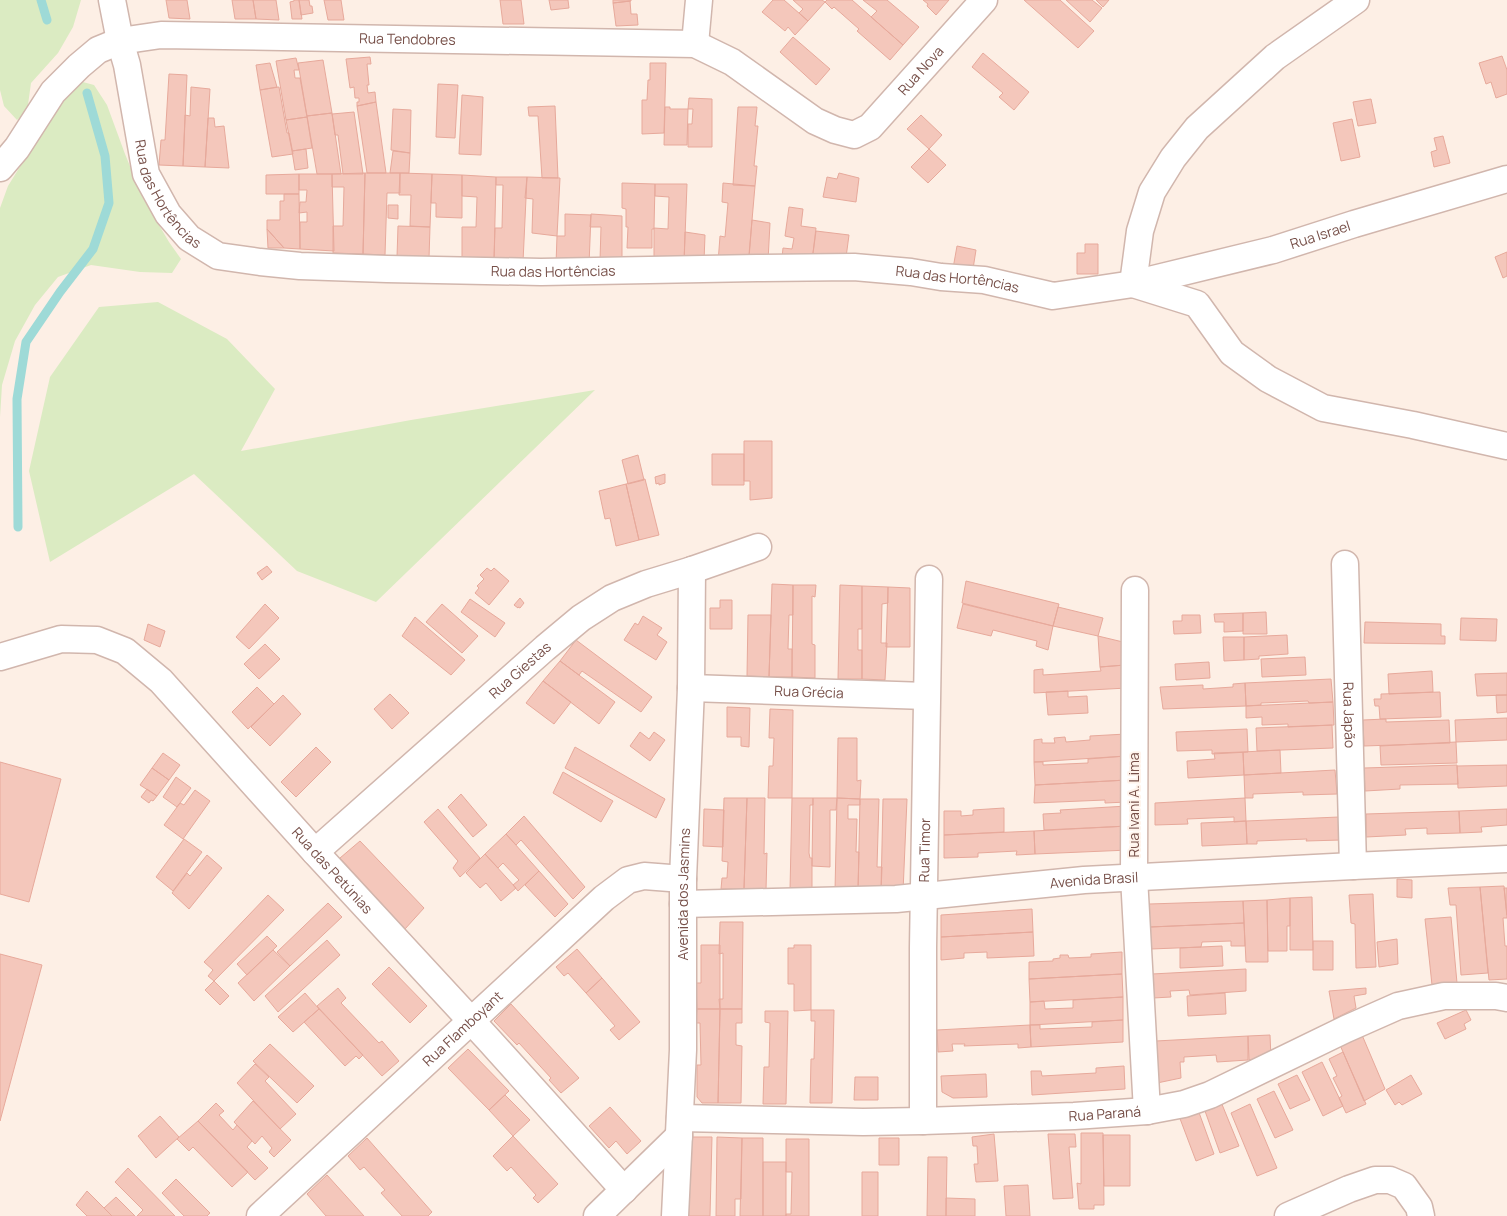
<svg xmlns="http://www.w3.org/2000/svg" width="1507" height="1216" font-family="Manrope,sans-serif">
	<rect width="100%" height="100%" fill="#fdefe5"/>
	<path fill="#dbebc2" d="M0,0H81L73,27L58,53L31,83L27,112L17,120L4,106L0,90Z
		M79,81L94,85L107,105L125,154L143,198L169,242L181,259L172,273L140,272L91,265L58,277L35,305L15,341L2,385L0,417V208L8,186L60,102Z
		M158,302L227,339L275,389L241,451L411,420L595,390L376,602L297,571L194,474L50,562L29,471L50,377L99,307Z"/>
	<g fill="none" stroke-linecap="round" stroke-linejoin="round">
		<path stroke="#9edad7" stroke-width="9" d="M41,0L47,20
			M18,527L17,399L26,342L60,292L93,249L109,203L105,156L87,93"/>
	</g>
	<path fill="#f4c7bb" stroke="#e7a99b" d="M166,0H187L190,19L169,18Z
		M232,0H253L256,19H235Z
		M253,0H276L279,20L256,19Z
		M294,0H299L302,19H292L290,2L294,1Z
		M299,0H309L310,6H312L313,13L301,15Z
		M324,0H341L344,20H328Z
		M500,0H521L524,24H503Z
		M549,0H568L569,8L551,10Z
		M613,0H631V1L613,3Z
		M773,0H784L808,21L795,35L788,27L785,31L762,12Z
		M793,0H822L825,2L808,21L799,13L803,9Z
		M827,0H852L903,45L890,60L857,31L859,29L834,7L832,9L825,2Z
		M863,0H887L919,27L903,45L871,17L877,11Z
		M923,0H949L936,15L927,6L928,4Z
		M1024,0H1060L1094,31L1078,48Z
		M1066,0H1092L1102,8L1090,22Z
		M1096,0H1109L1103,7Z
		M630,1L631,14H637L638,25L616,26L613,3Z
		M793,37L830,69L816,85L780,52Z
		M983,53L1029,92L1014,110L999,97L1003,93L972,67Z
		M1502,56L1507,70V94L1496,98L1491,82L1486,84L1479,63Z
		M370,57L371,64H367L369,85H367L368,93L375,92L376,102L357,106V102H359V98H355L354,87L350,88L346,59Z
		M296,58L299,70H294L295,78H300L307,117L286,120L276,61Z
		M323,60L332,113L307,116L298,63Z
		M270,63L277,87L260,90L256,65Z
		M650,63H666L664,133L642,134V100H647L648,80H650Z
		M169,74L187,75L183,166L159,165L161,140H165Z
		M438,84L458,85L455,138L436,137Z
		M191,87L210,89L205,167L183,166L185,115L190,116Z
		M279,87L287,133H289L293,154L272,157L260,90Z
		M462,95L483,97L481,155L459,154Z
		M689,98L712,99V147H688V124H692L693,109H688Z
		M1371,99L1376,123L1358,126L1353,102Z
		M376,102L386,173H367L357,106Z
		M555,106L558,178H542L538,116H529L528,107Z
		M665,107H670V109H688L687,145H664Z
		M738,107H757L755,126H758L754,166H757L755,186L733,185Z
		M393,109L411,110L410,153L391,150Z
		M354,112L363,174H343L338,135H335L332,114Z
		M332,113L341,174H317L307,116Z
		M921,115L942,135L929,149L907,129Z
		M307,117L312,148L292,151L286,120Z
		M208,118H214L215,127L224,126L229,168L205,167Z
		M1352,119L1360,157L1341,161L1333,123Z
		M1443,136L1450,163L1434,167L1431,152L1437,150L1434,138Z
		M306,149L308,168L295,170L292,151Z
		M929,149L946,165L928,183L911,167Z
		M393,151L410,153L409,173H390Z
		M365,173L363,254L333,253V226H343L344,187H332V174Z
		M365,173H400V193H387L385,255L363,254Z
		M400,173L432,174L430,227L410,226L411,195H399Z
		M839,173L859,178L856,202L823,197L827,177L837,179Z
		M299,174H332L334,251L300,249V222H307V212L299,213L300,202H306L307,190H299Z
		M299,174V194H266V175Z
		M432,174L462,175V218L436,217V203H431Z
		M462,175L496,177L494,261L462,259V227H476L477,197L462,196Z
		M496,177H527L523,262L494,261L495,228H502L503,185H496Z
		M527,177L560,178L557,236L532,233L533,199L525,198Z
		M622,183L655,184L654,228V229H652V248H627L628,227H626V209L622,208Z
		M723,183L755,186L748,266L718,263L720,236L725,237L728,203L722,202Z
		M655,184H687L684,264L654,263V228L668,229L669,197L655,196Z
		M284,194H299L300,249L284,248L267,229V220H280V201H284Z
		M388,205H398V219L388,218Z
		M789,207L803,209L801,226L816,228L812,261L782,258L783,248L792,249L794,238L785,236Z
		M565,214L591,215L589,265L556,264L557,236H565Z
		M591,214L622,216V262L600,261L601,227H590Z
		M752,220L770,223L768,261L749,258Z
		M398,226L430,227L429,258L397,257Z
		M267,229L284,248H268Z
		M816,231L849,235L845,265L812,261Z
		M685,232L705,235L704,262L684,263Z
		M1085,244H1098V274H1077V253H1085Z
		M957,246L976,250L973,269L952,274Z
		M1507,252V276L1503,278L1495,257Z
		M744,441H772V498L750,500V481H744Z
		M712,454H744V485H712Z
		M638,455L644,480L628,484L622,460Z
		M665,474V483L659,485V483L656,484L655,477Z
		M645,479L659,535L639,540L626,484Z
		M626,484L639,540L616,546L610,518L605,519L599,491Z
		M267,566L272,572L262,580L257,573Z
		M487,568L491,571L494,568L509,581L489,605L475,593L479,588L477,586L484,579L480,575Z
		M966,581L1059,604L1053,626L962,603Z
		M772,584L793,585V615H789L788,649H792V677H769Z
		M793,585H816L815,597L812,596V644L815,645V678L792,677Z
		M840,585L862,586V629H858V650H862V679H838Z
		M862,586L888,587V603L882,604L881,643H887L885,680L862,679Z
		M888,587L910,588V647H886Z
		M520,598L524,603L520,608L518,607V608L514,605Z
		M470,599L505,623L495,637L461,612Z
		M720,600H732V629H710V608H720Z
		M265,604L279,618L249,649L236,637Z
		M442,604L478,636L462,653L426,622Z
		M963,604L1053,626L1048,650L1036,646L1037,641L993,630L991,636L957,628Z
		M1058,607L1103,618L1098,636L1053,626Z
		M1266,612L1267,634H1243V613Z
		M1243,613V631L1224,632V622H1215L1214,614Z
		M748,615H771L769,677L747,676Z
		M1182,615H1200L1201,633L1174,634L1173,621H1182Z
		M643,616L662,628L657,635L667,642L656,660L624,640L635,623L638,625Z
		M415,617L465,660L451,675L402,636Z
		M1461,618L1497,619L1496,641L1460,640Z
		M1365,622L1441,624V636H1445V644L1364,643Z
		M148,624L165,631L160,647L144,640Z
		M1287,635L1288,654L1259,656V659L1244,660V637Z
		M1098,636L1123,642L1125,665L1100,667Z
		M1223,637H1244V660L1224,661Z
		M576,640L652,697L641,712L582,671L579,675L560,661Z
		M265,644L280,659L259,679L244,664Z
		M1305,657L1306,675L1262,677L1261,659Z
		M560,661L615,702L599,724L543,681Z
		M1209,662L1210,678L1176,680L1175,664Z
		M1125,665L1127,688L1034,693V670L1043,669V675L1101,671L1100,667Z
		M1432,671L1433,692L1389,694L1388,674Z
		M1507,673V695L1477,696L1475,674Z
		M1331,679L1333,702L1309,703L1308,701L1261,703V705L1246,706L1245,683Z
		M543,681L571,702L554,724L526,703Z
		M1245,683L1246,706L1163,709L1160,687L1203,685V689L1233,687V684Z
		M257,687L274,704L248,729L232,712Z
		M1068,691V697L1087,696L1088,713L1048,715L1046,692Z
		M1440,692L1441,717L1380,719L1379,706H1375L1374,699H1381V694Z
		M390,694L409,713L392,729L374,709Z
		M283,695L301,714L270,746L251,727Z
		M1496,695H1507V712L1497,713Z
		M1333,702L1334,725L1288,727V724L1262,725V717L1246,718V706Z
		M727,707L750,708L749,747L741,746V737H727Z
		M770,709L793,710L792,798H768L769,766H773L774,738H769Z
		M1507,718V740L1456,742L1455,720Z
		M1386,719V722L1449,720L1450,743L1364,746L1363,720Z
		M1332,725L1333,748L1257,751L1256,728Z
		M1247,729L1248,752L1212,754V750L1177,751L1176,732Z
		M640,732L649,739L654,732L665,740L650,761L630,746Z
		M1126,734V756L1034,762V740L1042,739V743H1055L1054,738L1065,737L1066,742L1090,740V736Z
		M838,738H857V781L861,780L860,799L837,798Z
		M1456,742L1457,763L1381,765L1380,746Z
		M316,747L331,762L296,797L281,782Z
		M575,747L665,799L656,818L565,768Z
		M1280,750L1281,773L1244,775L1243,752Z
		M1243,752L1244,775L1188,778L1187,761L1215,759L1214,753Z
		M163,753L180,765L169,780L152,768Z
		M1126,756L1127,780L1035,785L1034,762H1043V765L1088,763V759Z
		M0,762L61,779L29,902L0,894Z
		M1457,765L1458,784L1400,785V789L1365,791L1364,768Z
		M1507,765V786L1458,788L1457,766Z
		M152,768L169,780L157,796L140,785Z
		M1335,770L1337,794L1303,795V792L1253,794V798H1245L1244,775Z
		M563,772L613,801L601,822L553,793Z
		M176,777L191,788L177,807L163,797Z
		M1127,780V802L1105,803V800L1034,803L1035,785Z
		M147,789L157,796L153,801L151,800L149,803L141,797Z
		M195,790L210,801L183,839L164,825L180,803L184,805Z
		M461,794L487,825L473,837L448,807Z
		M724,798H747L744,889H721L722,878H727L728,862L722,861Z
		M747,798H765L764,854L767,853L766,890L744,889Z
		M792,798H813V805H810L809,853L810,858H812V890H790Z
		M813,798H837L836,810H830V867L812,866Z
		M837,798L860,799V805H848V819H857L856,852H859L858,891H835Z
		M1245,798L1246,821L1234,822V817L1187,819L1188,824L1155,825V803Z
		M860,799H879L877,867H882L881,892L858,891Z
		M883,799H907L903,892H881Z
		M1127,806L1128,826L1044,830L1043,814L1061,813L1060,810Z
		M1004,808V832L944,835V811H961V816L973,815V810Z
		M438,809L480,858L460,877L453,868L458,861L424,822Z
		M704,809L724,810L723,847L703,846Z
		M1507,809V825L1481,827L1482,832L1460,833L1459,811Z
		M1459,811L1460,833L1427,834V828L1405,829L1406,835L1366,837V814Z
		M524,816L585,887L573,899L521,840L516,845L506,834Z
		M1339,817L1341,840L1306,841L1307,839L1257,841V844H1247L1246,821Z
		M1246,821L1247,844L1202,846L1201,823Z
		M1128,826L1129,850L1035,854L1034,831Z
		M1034,831L1035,854L1016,855L1017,851L978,853V857L944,858V835Z
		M506,834L539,871L518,891L513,885L519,880L503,863L498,868L485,854Z
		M184,839L202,852L173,891L156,877Z
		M360,841L424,908L405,929L340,858Z
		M485,854L516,888L501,901L486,883L480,888L466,873Z
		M207,855L222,868L189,909L172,893L187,873L190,876Z
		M539,871L568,904L555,917L525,885Z
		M1397,879L1412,880V898L1397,897Z
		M1504,886L1507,918H1503L1505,946H1507V979L1489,980L1480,887Z
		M1480,887L1488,973L1461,975L1456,905H1450L1448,888Z
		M1504,888H1507V915Z
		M1373,894L1376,967L1356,968L1355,924L1351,923L1349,895Z
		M268,895L284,910L214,981L208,976L213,970L204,962Z
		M1312,897L1313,950H1290V898Z
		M1290,898V926H1287V951H1268L1267,900Z
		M1267,900L1268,962H1246L1243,901Z
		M1243,901L1244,923L1150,927L1149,904Z
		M328,903L342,917L290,966L277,952Z
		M1032,909L1033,932L941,937V915Z
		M1451,917L1457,983L1432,985L1425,919Z
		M720,922H743L742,1009H720L719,999H723V953L719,954Z
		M1244,923L1245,946H1231V941L1202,942L1201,947L1151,949L1150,927Z
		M1033,932L1034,956L987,958V952L964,953V958L941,960V937Z
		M267,936L277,946L247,975L237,964Z
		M1397,939L1398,964L1379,967L1377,942Z
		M327,940L340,955L278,1012L265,996Z
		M1313,941H1333V970H1313Z
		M701,945H720V1009H697L696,983H701Z
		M794,945H811V1010L794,1011V984H788V948H794Z
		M1222,946L1223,966L1180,968V948Z
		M577,949L602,978L586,993L568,973L564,976L556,967Z
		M273,950L290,966L254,1001L238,983Z
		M1122,952V974L1029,979V962L1053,961V959L1060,958V955H1068L1069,958L1091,957V954Z
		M0,954L42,965L0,1121Z
		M389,967L427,1006L410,1023L372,984Z
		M1246,969V991L1190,995L1189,990L1170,991L1171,997L1153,998L1152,974Z
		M1122,974L1123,997L1030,1002L1029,979Z
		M602,978L640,1022L619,1040L610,1030L615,1026L586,993Z
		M214,981L229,996L220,1005L205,990Z
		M338,988L346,998L341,1003L379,1043L382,1041L399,1061L382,1076L317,1006Z
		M1366,988V994L1354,996L1356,1008L1334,1019L1329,991Z
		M305,993L319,1009L293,1032L278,1017Z
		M1225,993L1226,1014L1188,1016L1187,996Z
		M1123,997V1020L1030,1025V1002L1044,1001L1045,1009L1073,1008V1000Z
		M511,1004L579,1078L561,1093L549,1080L551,1078L519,1043L517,1045L494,1021Z
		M319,1009L363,1055L359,1059L356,1056L345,1066L304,1022Z
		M697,1009H720L718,1103H702L697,1097V1065H701L700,1023H696Z
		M720,1009H742V1023H736V1045L742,1046L741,1103H718Z
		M811,1010H834L832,1103H810L811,1059H814L815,1021H811Z
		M1466,1010L1471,1020L1464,1024L1466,1029L1445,1039L1437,1023Z
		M765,1011H788L786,1104H763L764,1067H769L770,1023L765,1022Z
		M1123,1020V1042L1031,1047L1030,1025H1040V1029L1092,1027V1022Z
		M1030,1025L1031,1047L1018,1048V1044L964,1046L965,1044H952L953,1051L938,1052L937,1030Z
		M1270,1035L1271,1058L1249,1060L1248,1036Z
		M1362,1035L1385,1089L1364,1101L1340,1045Z
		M1248,1036V1060L1217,1062L1216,1055L1184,1057V1062H1180L1181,1078L1157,1083L1156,1041Z
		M270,1044L314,1086L297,1103L253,1061Z
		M468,1049L509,1091L489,1110L448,1068Z
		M1343,1052L1366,1104L1346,1113L1339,1098L1342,1096L1333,1078L1337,1076L1329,1059Z
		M1322,1062L1343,1106L1323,1116L1302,1072Z
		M255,1064L269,1077L265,1081L296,1114L280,1129L237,1083Z
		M1124,1066L1125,1089L1032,1095L1031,1071H1041L1042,1076L1096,1073V1068Z
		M986,1074L987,1097L953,1098L942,1092L941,1076Z
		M1297,1075L1310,1100L1290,1109L1278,1084Z
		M1411,1075L1422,1094L1402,1105L1399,1102L1395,1105L1386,1090Z
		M855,1077H878V1100H854Z
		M1274,1091L1293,1130L1275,1138L1257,1099Z
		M505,1095L530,1120L513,1136L489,1110Z
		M1219,1097L1239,1146L1220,1153L1205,1111L1199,1113L1197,1107Z
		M253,1101L291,1140L274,1157L269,1152L272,1148L262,1136L255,1144L234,1122Z
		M216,1103L224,1111L219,1115L233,1130L237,1125L252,1141L247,1147L268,1168L255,1180L198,1121Z
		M1250,1104L1277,1168L1257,1176L1231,1113Z
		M610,1107L641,1141L627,1154L616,1141L609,1148L589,1126Z
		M1197,1107L1214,1154L1196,1161L1179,1116Z
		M160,1116L179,1137L156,1158L138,1136Z
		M198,1121L248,1172L232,1187L193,1147L189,1151L177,1139Z
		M1081,1133H1103L1104,1205H1094V1209H1079L1077,1183L1081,1184Z
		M994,1134L998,1181L976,1182L974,1164H978L977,1146H973L972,1137Z
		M1048,1134H1075L1076,1147H1069L1073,1198L1053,1199Z
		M1103,1135H1130V1186H1104Z
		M513,1136L558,1184L538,1203L533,1198L536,1195L511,1167L507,1171L493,1156Z
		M692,1137H712L710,1216H687L690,1140Z
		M717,1137L742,1138L741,1199H735V1216H716Z
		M367,1138L432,1212L428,1216H402L381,1193L385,1190L364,1167L360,1170L348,1156Z
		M742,1138H763V1216H740Z
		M879,1138H899V1165H879Z
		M786,1139H809V1216H786V1214H791L792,1172H786Z
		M928,1157H947L946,1216H927Z
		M763,1162H786V1216H763Z
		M128,1168L175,1216H137L143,1210L115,1182Z
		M862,1172H878V1216H862Z
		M327,1175L364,1216H326L307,1194Z
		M176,1179L210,1213L207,1216H184L162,1193Z
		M1028,1185L1030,1216H1006L1004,1186Z
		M87,1191L112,1216H87L76,1205Z
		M116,1197L135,1216H112L104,1208Z
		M946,1198L975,1199V1216H946Z"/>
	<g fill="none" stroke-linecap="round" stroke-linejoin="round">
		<defs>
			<g id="street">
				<path id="s1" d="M112,0L120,41L127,65L146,174L168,214L189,238L218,256L260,262L300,266L387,269L541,272L757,268L854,267L911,272L941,277L984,280L1053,296L1133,284L1273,250L1354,224L1507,179"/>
				<path d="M695,44L699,0"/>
				<path id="s2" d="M0,168L17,148L53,92L79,66L98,50L120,41L161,35L695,44L732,62L815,121L835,130L854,135L870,127L984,0"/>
				<path d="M1133,284L1197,304L1232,353L1268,379L1323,408L1413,425L1507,446"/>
				<path d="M1133,284L1140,231L1152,192L1173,158L1197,128L1275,57L1356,0"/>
				<path id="s3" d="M1345,564L1353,866"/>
				<path d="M1135,590L1134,877L1147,1111"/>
				<path id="s4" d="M0,657L61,639L97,640L125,651L161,681L315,852L488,1039L624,1190"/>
				<path id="s5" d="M691,688L926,696"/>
				<path id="s6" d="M315,852L545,648L581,618L612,598L646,584L692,570L758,547"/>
				<path id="s7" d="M683,904L896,899L1084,880L1353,866L1507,859"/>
				<path id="s8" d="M680,1118L863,1122L923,1121L1074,1116L1147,1111L1184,1104L1210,1095L1346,1029L1398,1006L1444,996H1496L1507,998"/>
				<path id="s9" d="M923,1121V948L929,579"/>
				<path id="s10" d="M260,1216L604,898L628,880L644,876L683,879"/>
				<path d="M597,1216L679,1136"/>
				<path id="s11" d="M675,1216L683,1050V879L691,688L692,570"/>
				<path d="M1288,1216L1349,1189L1375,1180H1390L1404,1186L1419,1207L1421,1216"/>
			</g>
		</defs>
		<use href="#street" stroke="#d1b6ad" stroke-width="29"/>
		<use href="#street" stroke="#fff" stroke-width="26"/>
	</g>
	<g text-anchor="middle" stroke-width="4" stroke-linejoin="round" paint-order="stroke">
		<g font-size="14" fill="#775049" stroke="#fff4ec">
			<text dy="5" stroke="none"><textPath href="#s2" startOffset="466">Rua Tendobres</textPath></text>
			<text dy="5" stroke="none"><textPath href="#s2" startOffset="1032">Rua Nova</textPath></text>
			<text dy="5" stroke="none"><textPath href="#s1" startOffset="205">Rua das Hortências</textPath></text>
			<text dy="5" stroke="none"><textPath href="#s1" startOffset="1402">Rua Israel</textPath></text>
			<text dy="5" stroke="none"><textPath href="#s1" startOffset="625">Rua das Hortências</textPath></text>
			<text dy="5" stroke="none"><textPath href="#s1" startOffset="1030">Rua das Hortências</textPath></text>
			<text dy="5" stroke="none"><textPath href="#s6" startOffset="274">Rua Giestas</textPath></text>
			<text dy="5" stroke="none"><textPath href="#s5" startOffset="118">Rua Grécia</textPath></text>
			<text dy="5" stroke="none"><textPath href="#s3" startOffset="151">Rua Japão</textPath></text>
			<text transform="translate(1134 805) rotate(-90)" y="5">Rua Ivani A. Lima</text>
			<text dy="5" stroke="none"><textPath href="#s9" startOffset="271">Rua Timor</textPath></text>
			<text dy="5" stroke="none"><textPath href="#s4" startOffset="432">Rua das Petúnias</textPath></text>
			<text dy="5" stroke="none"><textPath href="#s7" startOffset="412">Avenida Brasil</textPath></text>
			<text dy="5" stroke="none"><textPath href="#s11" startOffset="322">Avenida dos Jasmins</textPath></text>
			<text dy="5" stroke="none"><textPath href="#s10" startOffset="276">Rua Flamboyant</textPath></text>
			<text dy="5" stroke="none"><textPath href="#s8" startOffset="425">Rua Paraná</textPath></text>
		</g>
	</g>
</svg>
